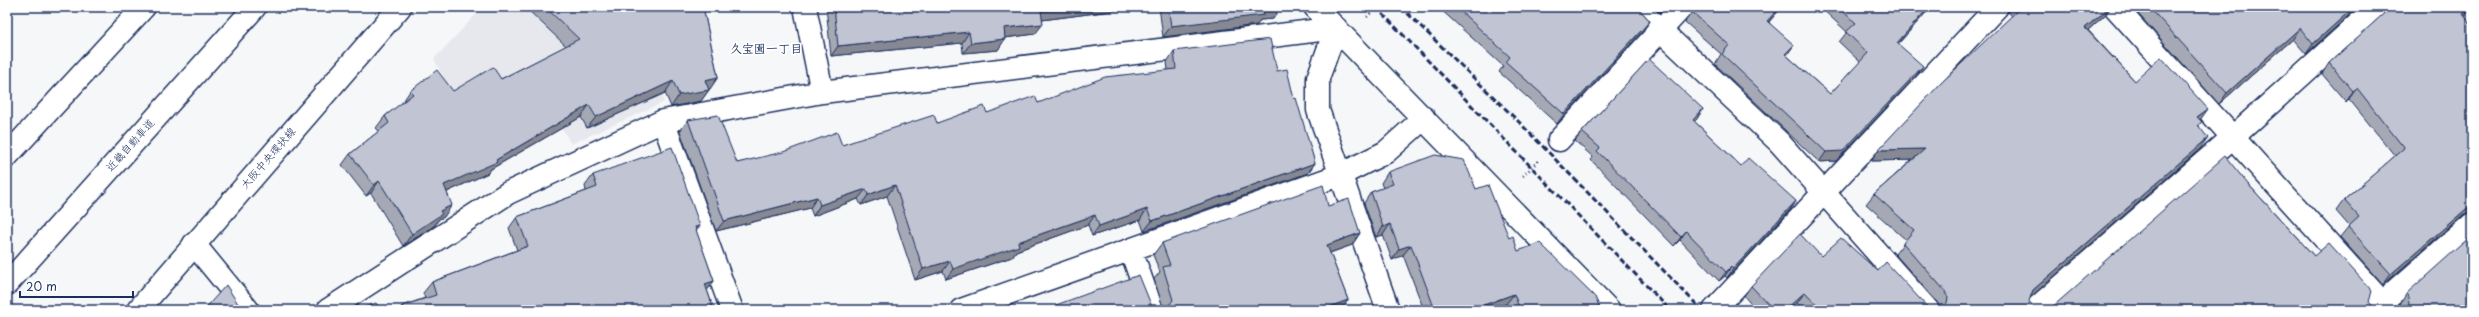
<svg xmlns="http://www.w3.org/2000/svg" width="2479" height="317" font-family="'Playpen Sans','Klee One',sans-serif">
	<rect width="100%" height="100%" fill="#f6f7f9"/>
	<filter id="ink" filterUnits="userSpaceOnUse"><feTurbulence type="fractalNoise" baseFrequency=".025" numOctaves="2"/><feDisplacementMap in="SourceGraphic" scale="8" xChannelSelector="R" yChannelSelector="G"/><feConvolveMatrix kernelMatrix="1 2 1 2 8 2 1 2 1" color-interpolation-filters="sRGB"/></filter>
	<g filter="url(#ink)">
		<path fill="#e6e8ee" d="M483,7H644L664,102L571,144L530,73L461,111L434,59Z"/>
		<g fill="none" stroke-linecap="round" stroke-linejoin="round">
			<defs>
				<path id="minor" d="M805,7L822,92
					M1315,7L1609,310
					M1636,7L1779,142L1928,310
					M2115,7L2389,310
					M2469,7L2472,11
					M663,121L732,310
					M1559,140L1682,7
					M194,244L248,310
					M1131,250L1152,310
					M328,310L508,193L663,121L822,92L1336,28L1318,78V110L1388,310
					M961,310L1340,175L1386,152L1424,118
					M1714,310L1997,7
					M2034,310L2233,137L2377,7
					M2374,310L2472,224"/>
				<path id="major" d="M138,310L400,7"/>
				<path id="highway" d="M7,156L144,7
					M7,284L255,7"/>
			</defs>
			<use href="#minor" stroke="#1b2f5e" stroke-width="25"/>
			<use href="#major" stroke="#1b2f5e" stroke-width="25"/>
			<use href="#highway" stroke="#1b2f5e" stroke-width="25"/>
			<path stroke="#1b2f5e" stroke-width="2.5" stroke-dasharray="1 3" stroke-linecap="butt" d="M1367,17L1377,7
				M1523,176L1538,161"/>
			<use href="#minor" stroke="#fff" stroke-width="22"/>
			<use href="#major" stroke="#fff" stroke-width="22"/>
			<use href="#highway" stroke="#fff" stroke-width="22"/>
			<path stroke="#1b2f5e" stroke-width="3" stroke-dasharray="6 3" stroke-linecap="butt" d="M1376,7L1670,310
				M1401,7L1518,121L1702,310"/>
		</g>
		<path fill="#a5a9b5" stroke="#1b2f5e" d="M525,7H703L718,77L701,101L671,107L665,93L587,128L581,117L491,169L488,173L447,192L444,217L439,219L434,226L403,246L371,193L366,196L342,165L350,154L379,131L376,128L385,116L402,103L410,91H453L501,79L566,46Z
			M826,7H1142L1042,20L1035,34L1005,38L998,50L963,53L962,43L831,56Z
			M1159,7H1280L1273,19L1260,20L1257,25L1163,37Z
			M1438,7H1637L1650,21L1643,31L1557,124L1499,72L1503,66Z
			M1654,7H1665L1660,12Z
			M1693,7H1782L1769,22L1786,55L1830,94L1860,62L1839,42L1847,32L1820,7H1931L1898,44L1916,76L1836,161L1819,162L1715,64L1721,54L1685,22L1694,9Z
			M2009,7H2111L2105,15L2088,30L2135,81L2200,120L2199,126L2201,148L2031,296L1940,310V308L1937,302L1895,254L1906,240L1866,204L1874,194L1912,160L1871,161L1878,150L2012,16L2008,12Z
			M2132,7H2358L2306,54L2293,39L2219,104Z
			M2388,7H2470L2465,17L2464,214L2383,285L2340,237L2349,226L2336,211L2344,200L2395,156L2349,99L2346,102L2322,74L2329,63L2387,11Z
			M1174,51L1277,71L1294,99L1315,163L1308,173L1144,231L1140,220L1092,236L1088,225L1016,251L1012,257L946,279L943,271L915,280L887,196L861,205L858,199L813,216L810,208L716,231L680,131L688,120L737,163L842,145L937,123L1038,103L1168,70L1167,62Z
			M1703,109L1694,121L1741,166L1796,201L1790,210L1727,278L1725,276L1719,281L1680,240L1674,246L1591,160L1593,157L1575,141L1582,132Z
			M1388,172L1476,189L1518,251L1601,310H1508L1506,304L1491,310H1424L1403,255L1392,260L1383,235L1376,237L1364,203L1371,192L1383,188L1381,183Z
			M593,175L696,231L714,281L707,290L714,310H399L402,306L425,298L423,293L432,282L517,250L509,228L517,217L586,191L585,186Z
			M2247,183L2314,256L2369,302L2377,310H2047Z
			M1328,206L1360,233L1352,245L1330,253L1348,300L1341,310H1160H1164L1154,279L1160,272L1153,255L1162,243Z
			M1821,256L1878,271L1930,310H1804L1797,303L1789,310H1756L1744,296L1751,286Z
			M2407,293L2472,310H2400V304Z
			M1056,305L1157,310H1053Z"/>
		<path fill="#868994" stroke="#1b2f5e" d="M1070,7H1142L1034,21L1041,11Z
			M1780,7H1782L1760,31L1767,21Z
			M1929,7H1931L1890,53L1897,43Z
			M2110,7H2111L2105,15L2078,39L2085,28Z
			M2354,7H2358L2306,54L2313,44Z
			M1280,8L1273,19L1260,20L1257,25L1163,37L1171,26L1263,11Z
			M2470,8L2463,19V14Z
			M1650,21L1643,31L1557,124L1564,114Z
			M1043,24L1035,34L996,39L1004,28Z
			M2300,28L2293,39L2219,104L2227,93Z
			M969,32L962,43L831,56L838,46Z
			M1005,39L998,50L963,53L971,43Z
			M1794,45L1787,55L1778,64L1785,54Z
			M1923,66L1916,76L1836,161L1819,162L1826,152Z
			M718,77L710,89L701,91L709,90L701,101L671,107L679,95L705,80Z
			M673,81L665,93L587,128L596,117Z
			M2357,88L2349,99L2346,102L2353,91Z
			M589,105L581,117L491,169L488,173L436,197L444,185L496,160Z
			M1703,109L1697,119L1687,129L1693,120Z
			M2208,109L2200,120L2190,128L2197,117Z
			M2208,138L2201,148L2026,301L2033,290Z
			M1925,149L1917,160L1871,161L1878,150Z
			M1315,163L1308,173L1144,231L1152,221Z
			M379,181L371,193L366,196L374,185Z
			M895,185L887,196L861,205L868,195Z
			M866,189L858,199L813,216L820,205Z
			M817,197L810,208L716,231L724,221Z
			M1796,201L1790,210L1727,278L1733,269Z
			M2472,204V213L2464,214L2383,285L2391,274Z
			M452,205L444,217L439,219L434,226L403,246L412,234L440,211Z
			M1147,209L1140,220L1092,236L1099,226Z
			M1095,215L1088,225L1016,251L1012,257L946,279L953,269L1018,242Z
			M1390,224L1383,235L1376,237L1383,227Z
			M700,226L692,237L695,227Z
			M1686,231L1680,240L1674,246L1681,237Z
			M1360,233L1352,245L1318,257L1327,245Z
			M1411,245L1403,255L1392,260L1399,249Z
			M950,261L943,271L915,280L923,269Z
			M1731,267L1725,276L1719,281L1726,272Z
			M714,281L706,292L705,284Z
			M1805,292L1797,303L1789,310H1785Z
			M1514,294L1506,304L1491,310H1470Z
			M1348,300L1341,310H1321Z
			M1450,305L1447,310H1437Z"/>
		<path fill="#c0c4d3" stroke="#1b2f5e" d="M545,7H703L718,77L705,80L709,90L679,95L673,81L596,117L589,105L496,160L497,162L444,185L452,205L440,211L442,214L412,234L379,181L374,185L350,154L389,123L385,116L413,94L410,91L437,70L453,91L493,67L501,79L579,39Z
			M834,7H1070L1041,11L1043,24L1004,28L1005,39L971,43L969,32L838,46Z
			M1168,7H1280V8L1263,11L1264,15L1171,26Z
			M1456,7H1637L1650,21L1564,114L1506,62L1510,57Z
			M1696,7H1780L1767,21L1794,45L1785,54L1830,94L1868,53L1846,32L1856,23L1838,7H1929L1897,43L1923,66L1843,151L1826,152L1722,54L1729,45L1692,12Z
			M2021,7H2110L2085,28L2135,81L2161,57L2208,109L2197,117L2202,122L2198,125L2208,138L2033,290L2029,301L2036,310H1940L1947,303L1948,297L1945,291L1903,243L1914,230L1874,194L1925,149L1878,150L1942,82Z
			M2149,7H2354L2313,44L2300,28L2227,93Z
			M2391,7H2470V8L2463,14L2472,26V204L2391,274L2348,227L2359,217L2344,200L2404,148L2357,88L2353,91L2329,63Z
			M1270,39L1277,71L1287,69L1294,99L1296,98L1315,163L1152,221L1147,209L1099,226L1095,215L1018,242L1019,246L953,269L950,261L923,269L895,185L868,195L866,189L820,205L817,197L724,221L688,120L718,115L737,163L783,152L837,132L842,145L934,115L937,123L984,106L987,113L1035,96L1038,103L1105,77L1176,69L1174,51Z
			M1649,59L1703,109L1693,120L1741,166L1748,158L1796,201L1733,269L1731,267L1726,272L1686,231L1681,237L1597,151L1600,148L1582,132Z
			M672,147L700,226L695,227L714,281L705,284L714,310H403L402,306L436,295L432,282L528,246L517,217L597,187L593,175Z
			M1435,155L1464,160L1476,189L1488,185L1509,238L1513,236L1518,251L1540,243L1595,297L1601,310H1520L1514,294L1470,310H1452L1450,305L1437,310H1435L1411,245L1399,249L1390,224L1383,227L1371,192L1393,184L1388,172Z
			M2225,156L2247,183L2314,256L2329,243L2372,291L2369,302L2377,310H2334L2330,306L2325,310H2047L2050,309Z
			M1323,185L1328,206L1349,199L1360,233L1327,245L1348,300L1321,310H1180V308L1176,310H1160H1165L1173,300L1163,267L1170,265L1162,243Z
			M1800,234L1821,256L1841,238L1878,271L1886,262L1930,310H1822L1805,292L1785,310H1774L1751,286Z
			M2472,235V310H2402L2405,309L2409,303L2407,293Z
			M1139,275L1152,307L1157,310H1058L1056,305Z
			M226,285L242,310H204Z
			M376,303L381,310H359L362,308Z
			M2389,309L2393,310H2384Z"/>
	</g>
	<g text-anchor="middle" stroke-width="3.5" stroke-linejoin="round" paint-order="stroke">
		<g font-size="11" fill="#1b2f5e" stroke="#fff">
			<text transform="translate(130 145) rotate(-48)" y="4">近畿自動車道</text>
			<text transform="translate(268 158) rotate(-49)" y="4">大阪中央環状線</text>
		</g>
		<g font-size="12" font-weight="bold" fill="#1b2f5e" stroke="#fff">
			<text x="766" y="53">久宝園一丁目</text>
		</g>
	</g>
	<rect width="2479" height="317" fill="none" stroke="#fff" stroke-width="24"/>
	<rect x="12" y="12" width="2455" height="293" fill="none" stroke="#1b2f5e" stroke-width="1.5" filter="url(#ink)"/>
	<path d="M20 291v6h113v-6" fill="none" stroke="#1b2f5e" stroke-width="2"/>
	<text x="26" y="291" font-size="12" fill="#1b2f5e" stroke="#ffffff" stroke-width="3" paint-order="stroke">20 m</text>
</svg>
